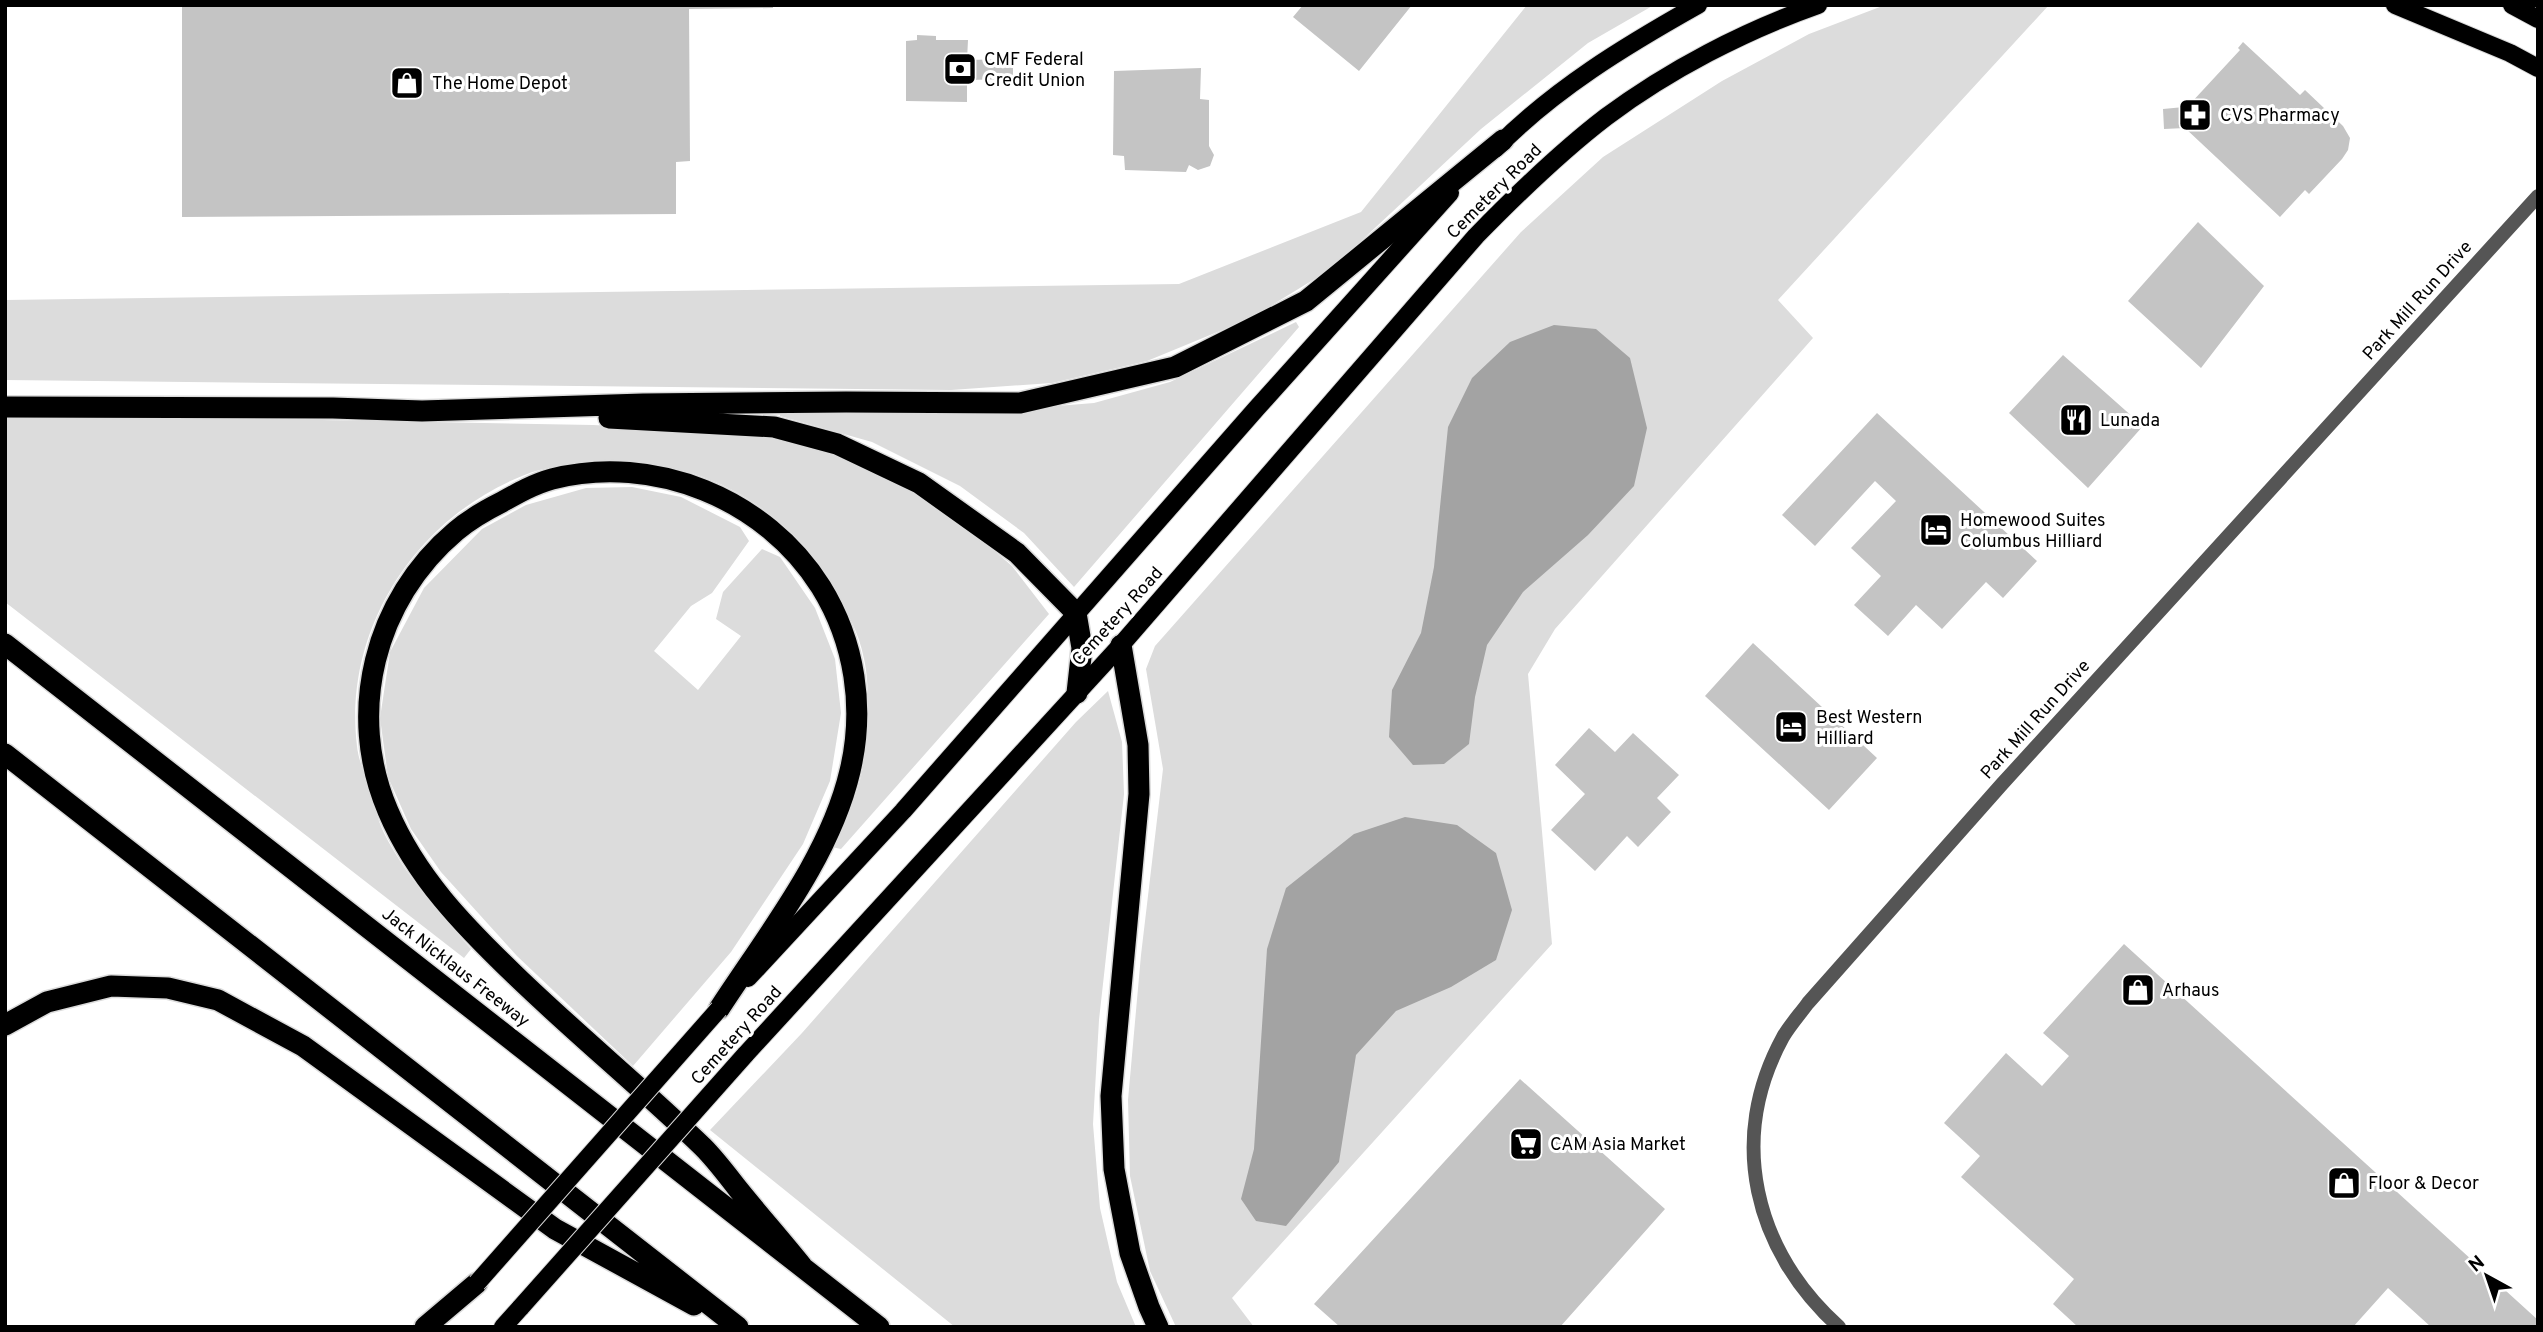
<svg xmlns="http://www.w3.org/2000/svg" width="2543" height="1332" font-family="Overpass,sans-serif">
	<rect width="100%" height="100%" fill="#fff"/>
	<path fill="#dcdcdc" d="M1527,5H1654L1588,43L1481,129L1331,269L1249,319L1147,361L1052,383L951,390L5,380V300L1179,284L1361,212Z
		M1885,5H2049L1778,300L1813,338L1555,629L1528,674L1552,944L1232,1298L1254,1327H1176L1150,1271L1130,1176L1128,1100L1141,955L1163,769L1146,669L1155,646L1521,232L1603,157L1722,81L1809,34Z
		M1296,322L1299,327L1074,587L1024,533L960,486L872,442L780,416V410L1032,408L1094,403L1170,382Z
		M5,414L593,425L754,433L834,454L901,482L963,524L1012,566L1049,614L841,849L832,847C841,825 855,802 860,780C868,750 871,689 864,659C859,631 844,606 829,582C778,499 696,458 599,462C574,463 546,466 522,476C415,519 343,630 357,746C358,759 365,774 369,787C374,802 377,819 384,833C406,877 439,912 471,949L464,958L5,602Z
		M632,487L681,497L740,527L749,541L712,593L691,606L654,651L698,690L741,636L716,619L723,592L762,549L780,557L815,608L835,659L841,713L830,781L803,844L731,952L633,1066L517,956L441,872L411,829L388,777L380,718L390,652L424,588L482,529L526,505L586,488Z
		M1108,691L1122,742L1124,794L1099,1020L1093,1124L1100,1208L1117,1282L1136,1327H955L710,1130L802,1033L1076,722Z"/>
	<path fill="#a3a3a3" d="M1554,325L1596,329L1630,358L1647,428L1634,486L1588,535L1523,592L1487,645L1475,697L1469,744L1444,764L1413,765L1389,737L1392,690L1421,633L1434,567L1448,427L1472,378L1510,342Z
		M1405,817L1457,825L1496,853L1512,910L1496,960L1451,987L1396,1011L1356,1055L1339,1162L1286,1226L1256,1221L1241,1199L1254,1149L1267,949L1286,888L1354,834Z"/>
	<path fill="#c4c4c4" d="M182,5H773V8L689,9L690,161L676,162V214L182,217Z
		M1303,5H1412L1359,71L1293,17Z
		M917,35L936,36V40H968L967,60L1013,59V79L967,80V102L906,101V41L917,40Z
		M2243,42L2300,95L2305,90L2343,126L2350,138L2348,150L2342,159L2309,194L2305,190L2280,217L2185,128L2164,129L2163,109L2184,107L2188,102L2190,104L2240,50L2238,48Z
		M1201,68L1200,99L1209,100V146L1214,155L1210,166L1198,170L1189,165L1186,172L1125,170L1124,156L1113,155L1114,71Z
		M2198,222L2264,286L2201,368L2128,301Z
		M2063,355L2143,426L2088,488L2009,413Z
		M1877,413L2037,561L2003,598L1986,582L1942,629L1916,605L1888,636L1854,605L1881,576L1851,548L1896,501L1875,481L1815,546L1782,515Z
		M1753,643L1877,758L1829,810L1705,696Z
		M1589,728L1615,752L1633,733L1679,775L1657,798L1671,812L1638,847L1627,836L1595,871L1551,830L1585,794L1555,765Z
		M2124,944L2538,1320V1327H2431L2388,1288L2353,1327H2078L2053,1304L2074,1279L1961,1177L1980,1156L1944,1123L2006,1053L2042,1086L2069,1056L2043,1033Z
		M1520,1079L1665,1209L1560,1327H1340L1314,1304Z"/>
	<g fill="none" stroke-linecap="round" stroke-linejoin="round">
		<defs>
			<path id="primary" d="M2395,5L2510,53L2538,68
				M2512,5L2538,19
				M1495,149C1554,89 1625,46 1698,5
				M748,978L903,811L1256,409L1450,193
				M745,1055L1121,645L1476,236C1517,194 1559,153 1606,117C1669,70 1744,31 1818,5
				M503,1327L521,1307"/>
			<path id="motorway" d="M5,407L333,408L422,411L643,404L846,402L1020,403L1175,367L1306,301L1503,140
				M609,418L774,427L837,444L919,483L1017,553L1076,613L1082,648L1077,693
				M5,644L879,1327
				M1121,645L1138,745L1139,794L1111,1096L1114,1169L1130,1253L1149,1307L1158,1327
				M5,754L738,1327
				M719,1009C767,935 830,857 850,771C865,708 855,642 821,587C766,499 654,453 552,479C534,484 518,493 502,502C486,510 470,519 456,531C374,600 346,713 388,811C416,877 464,926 515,975C576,1034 642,1088 703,1147C716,1160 727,1175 738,1189C759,1215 781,1240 802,1266
				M5,1025L47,1002L111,986L168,988L218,1000L303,1046L555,1229L694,1305
				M425,1327L477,1283"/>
		</defs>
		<use href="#primary" stroke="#dbdbdb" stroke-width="20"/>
		<use href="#motorway" stroke="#dbdbdb" stroke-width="24"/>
		<path stroke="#555" stroke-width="14" d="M1839,1327C1754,1250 1727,1139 1783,1037C1790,1025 1800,1014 1808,1003L2002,784L2538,196"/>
		<use href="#primary" stroke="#000" stroke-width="18"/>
		<use href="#motorway" stroke="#000" stroke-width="21"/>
		<defs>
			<path id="primary-bridge" d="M477,1283L719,1009
				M521,1307L745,1055"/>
		</defs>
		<use href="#primary-bridge" stroke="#dbdbdb" stroke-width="20" stroke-linecap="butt"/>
		<use href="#primary-bridge" stroke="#000" stroke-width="18"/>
	</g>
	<defs>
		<symbol id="bank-square" viewBox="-11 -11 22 22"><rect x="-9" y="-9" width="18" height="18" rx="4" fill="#000" stroke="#fff"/><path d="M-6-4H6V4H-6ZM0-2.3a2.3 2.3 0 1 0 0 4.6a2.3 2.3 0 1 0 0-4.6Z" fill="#fff"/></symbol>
		<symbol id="shop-square" viewBox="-11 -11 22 22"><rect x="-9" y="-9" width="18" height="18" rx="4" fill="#000" stroke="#fff"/><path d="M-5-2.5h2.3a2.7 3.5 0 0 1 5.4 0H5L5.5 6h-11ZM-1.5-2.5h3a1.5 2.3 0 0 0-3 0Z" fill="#fff"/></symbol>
		<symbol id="pharmacy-square" viewBox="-11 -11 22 22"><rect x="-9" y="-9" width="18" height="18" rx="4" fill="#000" stroke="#fff"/><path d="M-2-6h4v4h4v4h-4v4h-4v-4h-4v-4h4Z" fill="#fff"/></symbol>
		<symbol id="restaurant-square" viewBox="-11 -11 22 22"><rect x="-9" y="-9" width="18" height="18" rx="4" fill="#000" stroke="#fff"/><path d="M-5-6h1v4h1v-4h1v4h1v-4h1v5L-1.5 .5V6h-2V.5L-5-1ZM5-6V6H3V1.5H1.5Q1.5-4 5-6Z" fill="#fff"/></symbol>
		<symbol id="hotel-square" viewBox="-11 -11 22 22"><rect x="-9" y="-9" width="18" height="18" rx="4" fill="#000" stroke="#fff"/><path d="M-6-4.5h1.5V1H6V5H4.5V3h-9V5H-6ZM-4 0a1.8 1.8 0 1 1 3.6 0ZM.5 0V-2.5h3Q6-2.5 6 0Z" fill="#fff"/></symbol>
		<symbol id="supermarket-square" viewBox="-11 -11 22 22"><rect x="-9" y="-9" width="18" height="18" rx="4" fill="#000" stroke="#fff"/><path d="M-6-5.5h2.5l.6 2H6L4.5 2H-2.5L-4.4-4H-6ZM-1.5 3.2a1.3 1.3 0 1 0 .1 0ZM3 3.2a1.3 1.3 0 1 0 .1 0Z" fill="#fff"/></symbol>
	</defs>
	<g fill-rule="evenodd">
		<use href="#bank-square" x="941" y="50" width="38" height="38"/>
		<use href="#shop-square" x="388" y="64" width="38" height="38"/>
		<use href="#pharmacy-square" x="2176" y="96" width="38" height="38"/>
		<use href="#restaurant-square" x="2057" y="401" width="38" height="38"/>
		<use href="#hotel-square" x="1917" y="511" width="38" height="38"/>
		<use href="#hotel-square" x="1772" y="708" width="38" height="38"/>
		<use href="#shop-square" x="2119" y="971" width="38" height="38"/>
		<use href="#supermarket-square" x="1507" y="1125" width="38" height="38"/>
		<use href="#shop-square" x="2325" y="1164" width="38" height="38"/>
	</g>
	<g text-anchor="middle" stroke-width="6" stroke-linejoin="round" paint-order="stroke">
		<g font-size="18" fill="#000" stroke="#fff" text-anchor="start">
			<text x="984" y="65">CMF Federal<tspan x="984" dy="21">Credit Union</tspan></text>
			<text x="432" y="89">The Home Depot</text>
			<text x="2220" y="121">CVS Pharmacy</text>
			<text x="2100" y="426">Lunada</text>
			<text x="1960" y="526">Homewood Suites<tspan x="1960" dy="21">Columbus Hilliard</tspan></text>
			<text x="1816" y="723">Best Western<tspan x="1816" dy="21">Hilliard</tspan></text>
			<text x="2162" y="996">Arhaus</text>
			<text x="1550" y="1150">CAM Asia Market</text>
			<text x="2368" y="1189">Floor &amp; Decor</text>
		</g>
		<g font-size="18" fill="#000" stroke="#fff">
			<text transform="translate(1494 191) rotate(-45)" y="6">Cemetery Road</text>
			<text transform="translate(2417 300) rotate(-48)" y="6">Park Mill Run Drive</text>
			<text transform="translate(1117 616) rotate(-48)" y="6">Cemetery Road</text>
			<text transform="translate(2035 719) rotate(-48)" y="6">Park Mill Run Drive</text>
			<text transform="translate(456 967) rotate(38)" y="6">Jack Nicklaus Freeway</text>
			<text transform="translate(736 1035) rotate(-48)" y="6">Cemetery Road</text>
		</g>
	</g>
	<rect width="2543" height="1332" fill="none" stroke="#000000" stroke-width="14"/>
	<g transform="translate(2487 1276) rotate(320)" stroke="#ffffff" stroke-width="5" paint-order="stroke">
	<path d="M0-5L12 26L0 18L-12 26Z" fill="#000000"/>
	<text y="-10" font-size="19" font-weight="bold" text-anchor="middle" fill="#000000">N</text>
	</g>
</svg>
